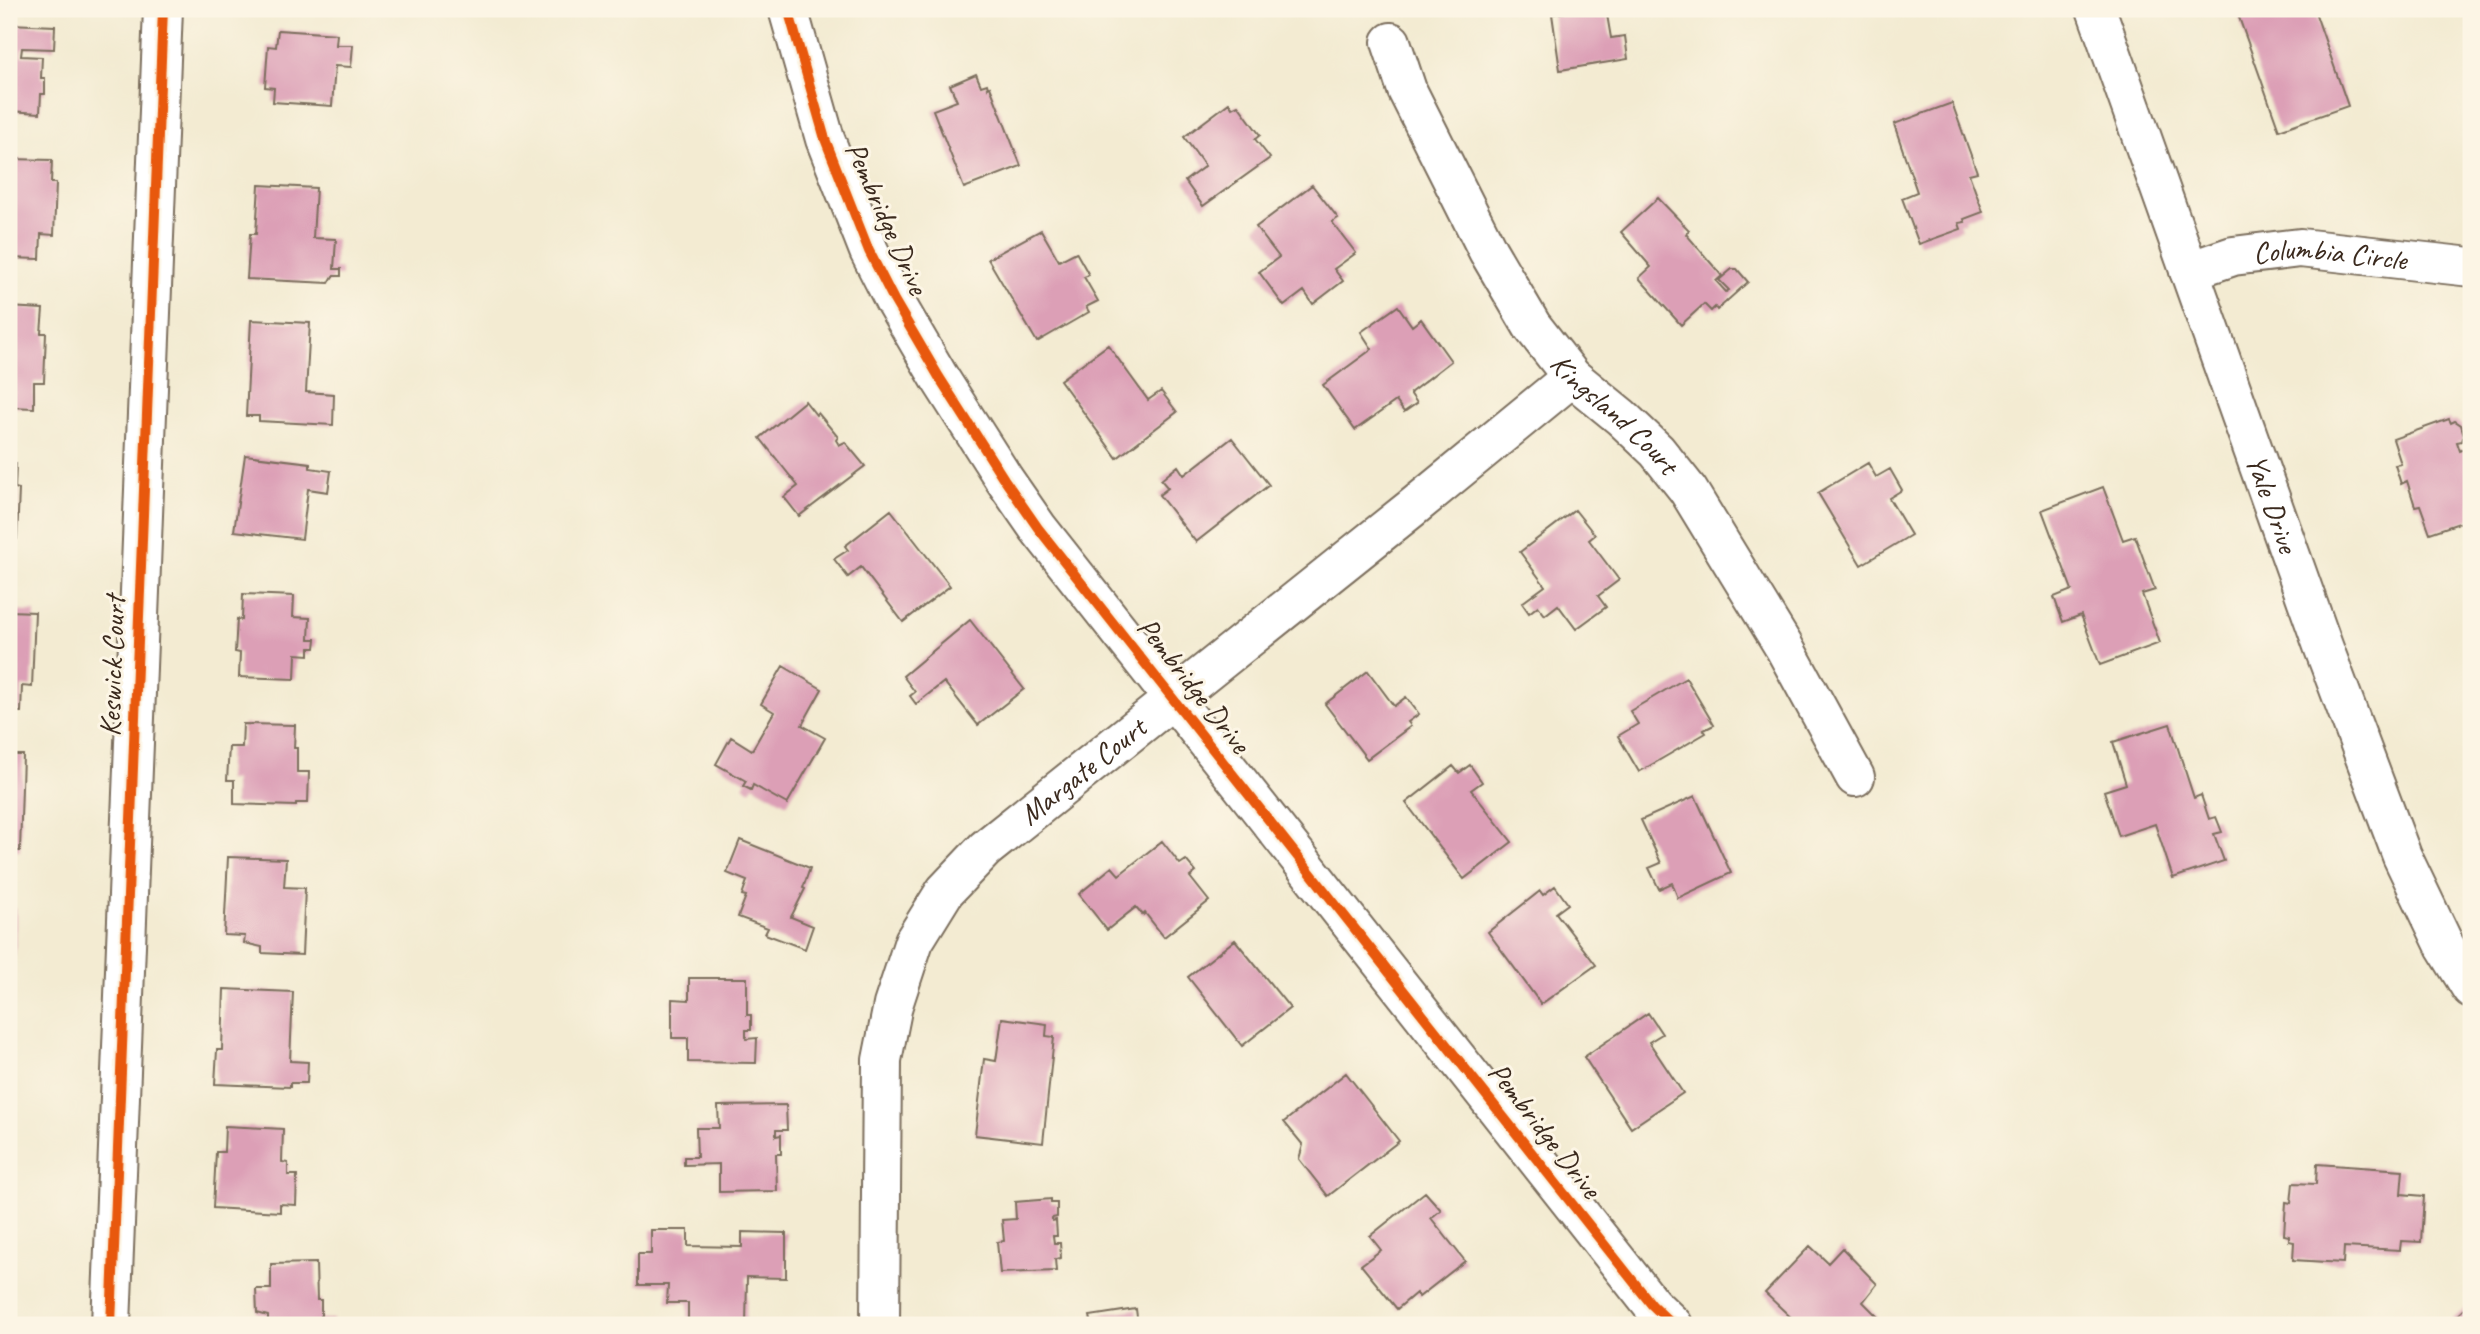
<svg xmlns="http://www.w3.org/2000/svg" width="2480" height="1334" font-family="Caveat,sans-serif">
	<rect width="100%" height="100%" fill="#fcf5e5"/>
	<filter id="ink" filterUnits="userSpaceOnUse"><feTurbulence type="fractalNoise" baseFrequency=".0143" numOctaves="2"/><feDisplacementMap in="SourceGraphic" scale="14" xChannelSelector="R" yChannelSelector="G"/><feConvolveMatrix kernelMatrix="1 2 1 2 8 2 1 2 1" color-interpolation-filters="sRGB"/></filter>
	<filter id="wash" filterUnits="userSpaceOnUse"><feTurbulence type="fractalNoise" baseFrequency=".00686" numOctaves="4" result="noise"/><feDisplacementMap in="SourceGraphic" scale="28" xChannelSelector="R" yChannelSelector="G"/><feGaussianBlur stdDeviation="1.57" result="paint"/><feColorMatrix in="noise" values="0 0 0 0 0 0 0 0 0 0 0 0 0 0 0 0 0 1.4 0 .05"/><feComposite in="paint" operator="in"/></filter>
	<g filter="url(#wash)">
		<rect width="100%" height="100%" fill="#f3ebd2"/>
		<g id="blocks">
			<path fill="#dc9fb6" d="M1586,9H1606L1611,38L1625,36L1628,59L1560,70L1552,14Z
				M2236,9H2314L2348,106L2279,130Z
				M9,24L55,26L54,49L22,48L21,56L42,57L41,78H45V94H41L40,113L9,111Z
				M278,30L337,34L336,45H353L351,67L335,66L332,106L273,102L274,88L265,87L268,46L276,47Z
				M976,74L981,86L987,84L988,88L990,87L1021,166L964,188L933,110L957,101L950,85Z
				M1229,103L1232,108L1238,105L1260,135L1255,139L1270,158L1203,206L1185,181L1205,166L1184,137Z
				M1952,103L1977,172L1969,174L1983,212L1964,219L1965,222L1959,223L1961,229L1919,244L1902,198L1917,192L1894,124Z
				M9,159L52,160L51,183H56L54,235L41,234L40,259L9,258Z
				M259,185L316,188L313,238L336,239L334,269H341V276H333L329,283L247,279L250,234H256Z
				M1312,185L1338,218L1332,222L1356,253L1334,269L1343,281L1313,304L1304,291L1284,306L1259,272L1279,257L1256,227Z
				M1658,198L1689,230L1686,234L1722,276L1716,281L1726,292L1729,290L1719,280L1732,269H1737L1748,282L1717,310L1715,307L1711,311L1704,304L1681,325L1639,278L1651,267L1621,232Z
				M1041,230L1059,261L1076,252L1089,275L1084,277L1098,301L1086,307L1089,312L1037,342L988,259Z
				M1398,306L1412,326L1421,319L1451,361L1410,393L1417,403L1404,412L1396,401L1355,430L1323,385L1372,349L1361,332Z
				M9,307L43,309L41,333H46L44,382H34V408L9,407Z
				M251,320L310,323L306,392L334,394L333,425L259,421V416H246Z
				M1108,345L1148,400L1161,391L1177,412L1117,458L1060,380Z
				M805,401L816,415L818,413L838,437L836,440L839,445L845,442L865,466L799,516L784,497L798,486L760,438Z
				M2449,419L2451,423L2455,421L2461,425L2464,435L2462,441L2457,442L2460,451L2471,447V519L2430,533L2420,505L2415,506L2407,481L2401,484L2395,465L2401,464L2393,439Z
				M1232,438L1269,485L1196,542L1159,495L1168,488L1161,480L1178,466L1184,475Z
				M245,455L310,463V468L331,471L328,492L308,489L302,539L234,531Z
				M1868,463L1876,477L1890,469L1902,490L1889,498L1911,535L1861,565L1818,493Z
				M9,464H16L15,488L19,489L17,539H9Z
				M2103,487L2123,540L2135,536L2155,590L2142,594L2160,643L2100,665L2081,615L2063,622L2054,597L2072,590L2042,510Z
				M891,510L950,586L903,622L861,567L848,577L834,559L848,550L845,546Z
				M1575,510L1595,535L1589,540L1619,580L1598,596L1606,607L1576,629L1558,605L1545,615L1538,606L1529,613L1522,603L1545,586L1520,552Z
				M243,594L294,596L293,617L310,618L309,639H316L315,648H309V655L296,654L295,679L239,677L240,653L235,652L237,619L242,620Z
				M9,611L35,612L32,687L22,686L21,712H9Z
				M970,620L1024,689L978,725L944,682L916,704L910,696L915,692L903,676Z
				M783,666L822,689L802,725L825,738L787,804L753,785L751,790L743,786L746,781L716,764L731,737L752,750L774,712L761,704Z
				M1368,671L1394,706L1406,697L1419,714L1408,722L1411,726L1367,759L1325,704Z
				M1686,678L1714,725L1704,730L1706,733L1639,772L1618,736L1638,724L1630,711Z
				M243,724L295,725L294,748H297V772H309L308,803H296V806L234,804V780H227L229,747H242Z
				M2170,724L2194,798L2201,795L2209,819L2216,817L2222,832L2214,834L2224,861L2173,878L2155,824L2119,836L2104,791L2126,784L2113,742Z
				M9,755H23L20,851H9Z
				M1470,765L1482,782L1471,790L1512,842L1464,879L1406,803L1453,766L1459,773Z
				M1695,796L1731,873L1678,898L1672,883L1659,889L1649,868L1661,863L1641,820Z
				M740,840L810,868L803,888L805,889L791,917L813,926L805,949L765,934L768,928L738,917L746,896L742,895L747,881L727,873Z
				M1162,841L1180,864L1186,860L1196,872L1190,877L1209,901L1164,937L1145,913L1143,915L1136,907L1107,930L1079,894L1112,867L1119,875Z
				M228,857L286,859L284,887L305,888L302,955L262,953V947L244,943L245,936L224,935Z
				M1555,886L1568,904L1556,913L1596,965L1541,1004L1488,932L1540,891L1543,895Z
				M9,908H16L15,956H9Z
				M1235,940L1290,1008L1242,1046L1188,977Z
				M689,978H747V1015H751V1030H746V1039L757,1038L756,1063L688,1062V1038H672V999L689,1000Z
				M224,989L293,992L290,1061L308,1062L307,1083H290V1087L215,1084L217,1050H222Z
				M1648,1013L1662,1034L1649,1042L1683,1093L1631,1128L1584,1057Z
				M1002,1018L1047,1024L1046,1036L1054,1037L1043,1143L975,1135L984,1059L996,1061Z
				M1346,1073L1399,1141L1328,1196L1299,1159L1303,1145L1284,1122Z
				M786,1105L787,1130H776V1136L781,1135V1154H776L777,1191L719,1192V1164L684,1165V1157H697L696,1128H719L718,1106Z
				M225,1126L283,1129L282,1162L288,1163V1175H297L296,1205L280,1204V1212L213,1208L216,1152H224Z
				M2317,1164L2403,1170L2401,1194L2424,1196L2421,1242L2401,1241L2400,1250L2344,1247L2343,1263L2293,1260L2294,1242L2289,1241V1236L2284,1235L2286,1202L2291,1203L2293,1183L2316,1184Z
				M1425,1192L1441,1210L1431,1218L1465,1261L1419,1297L1416,1293L1397,1309L1361,1265L1381,1250L1370,1236Z
				M1051,1199V1203H1057V1217L1052,1218V1221L1056,1220L1057,1236H1053L1054,1243H1060L1061,1258L1055,1259L1056,1271L1000,1273L997,1242L1004,1241L1002,1220L1016,1219L1015,1202Z
				M651,1230H688V1246L742,1247V1232L786,1233V1278L747,1277L746,1325L688,1324V1303H667L668,1285H638V1254H651Z
				M1810,1246L1828,1263L1842,1248L1877,1284L1863,1302L1878,1317L1870,1325H1799L1765,1293Z
				M316,1263L317,1300H321V1319H333V1325H268V1316L257,1313L256,1289H271V1264Z
				M2471,1302V1325H2451L2449,1323Z
				M1136,1309L1138,1325H1092L1090,1316Z"/>
		</g>
	</g>
	<g filter="url(#ink)">
		<use href="#blocks" fill-opacity="0" stroke="#7b6e5d" stroke-width="2"/>
		<g fill="none" stroke-linecap="round" stroke-linejoin="round">
			<defs>
				<g id="minor">
					<path d="M788,9L825,139L869,251L894,300L939,377L1004,479L1038,528L1652,1305L1673,1325"/>
					<path id="s1" d="M2096,9L2323,646L2402,856L2445,946L2471,988"/>
					<path id="s2" d="M1391,42L1407,90L1488,251L1532,326L1572,377L1621,417L1657,451L1688,490L1784,647L1855,777"/>
					<path id="s3" d="M2189,271L2233,256L2300,248L2471,267"/>
					<path d="M111,1325L163,9"/>
					<path id="s4" d="M880,1325L882,1060L893,1005L914,941L945,891L985,849L1412,508L1572,377"/>
				</g>
			</defs>
			<use href="#minor" stroke="#7b6e5d" stroke-width="42"/>
			<use href="#minor" stroke="#fff" stroke-width="38"/>
			<defs>
				<path id="cycleway" d="M788,9L825,139L869,251L894,300L939,377L1004,479L1038,528L1652,1305L1673,1325
					M111,1325L163,9"/>
			</defs>
			<use href="#cycleway" stroke="#fcf5e5" stroke-width="15"/>
			<use href="#cycleway" stroke="#e8590c" stroke-width="10"/>
		</g>
	</g>
	<g text-anchor="middle" stroke-width="6" stroke-linejoin="round" paint-order="stroke">
		<g font-size="30" fill="#3b2a1e" stroke="#fcf5e5">
			<text transform="translate(887 218) rotate(66)" y="10">Pembridge Drive</text>
			<text dy="10" stroke="none"><textPath href="#s3" startOffset="144">Columbia Circle</textPath></text>
			<text dy="10" stroke="none"><textPath href="#s2" startOffset="439">Kingsland Court</textPath></text>
			<text dy="10" stroke="none"><textPath href="#s1" startOffset="525">Yale Drive</textPath></text>
			<text transform="translate(112 666) rotate(-88)" y="10">Keswick Court</text>
			<text transform="translate(1194 685) rotate(52)" y="10">Pembridge Drive</text>
			<text dy="10" stroke="none"><textPath href="#s4" startOffset="630">Margate Court</textPath></text>
			<text transform="translate(1545 1130) rotate(52)" y="10">Pembridge Drive</text>
		</g>
	</g>
	<rect width="2480" height="1334" fill="none" stroke="#fcf5e5" stroke-width="35"/>
</svg>
